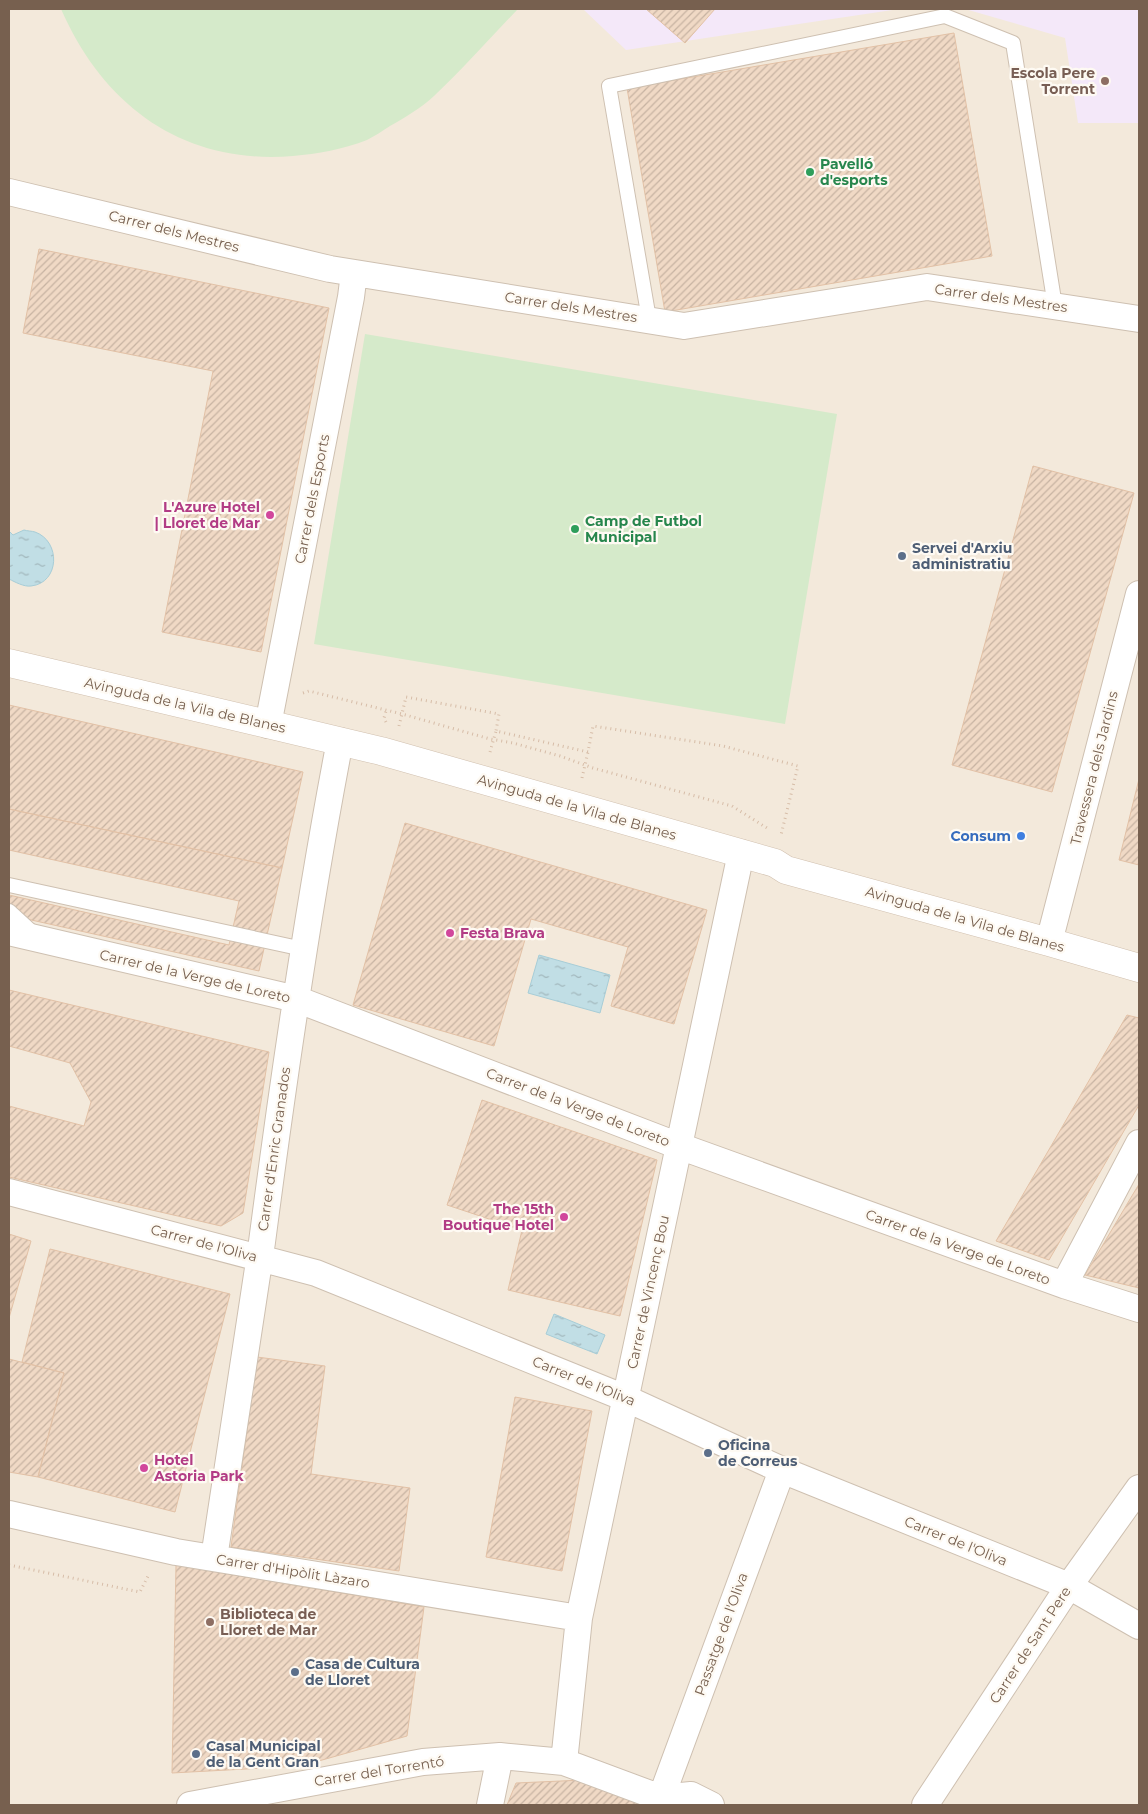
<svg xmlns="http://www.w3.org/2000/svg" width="1148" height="1814" font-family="Montserrat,sans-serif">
	<defs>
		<pattern id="water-ripples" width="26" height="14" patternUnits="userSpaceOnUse" patternTransform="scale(1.25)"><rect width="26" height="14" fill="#c1dee5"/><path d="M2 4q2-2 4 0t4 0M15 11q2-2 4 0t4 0" fill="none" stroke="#a2b7bc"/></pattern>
		<pattern id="building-hatch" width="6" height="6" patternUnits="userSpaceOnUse" patternTransform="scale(1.25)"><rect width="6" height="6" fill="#f0d9c5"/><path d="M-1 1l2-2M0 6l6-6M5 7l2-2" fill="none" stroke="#c7b3a2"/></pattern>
	</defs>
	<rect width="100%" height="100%" fill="#fcf7ec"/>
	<path fill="#f3e9db" d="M9,9H1139V1805H9Z"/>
	<path fill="#f4e8f9" d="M583,9H899L626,50Z
		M965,9H1139V123H1078L1065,38Z"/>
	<path fill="#d5eaca" d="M61,9H518C490,38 463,69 434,96C421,108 404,118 390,126C382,131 375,136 367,140C344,149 317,154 293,156C184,165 104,107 61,9Z
		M365,334L837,414L785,724L314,644Z"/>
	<path fill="url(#water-ripples)" stroke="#a7cdd7" d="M24,530C27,531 32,531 35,532C61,541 60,583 31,586C24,587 15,582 9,579V531L13,535Z
		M539,955L610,975L600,1013L528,993Z
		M554,1314L605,1335L597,1354L546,1334Z"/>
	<path fill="url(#building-hatch)" stroke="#e2c1a6" d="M646,9H715L685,43Z
		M954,33L992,256L665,312L627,88Z
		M39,249L329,308L261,652L162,632L213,371L23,333Z
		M1033,466L1134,493L1052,792L952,765Z
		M9,705L303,772L282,868L9,809Z
		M1139,779V865L1119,860Z
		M9,809L282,868L259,971L9,915V895L229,945L239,901L9,850Z
		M405,823L707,910L674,1024L611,1006L628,947L531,919L494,1046L353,1005Z
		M9,990L269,1052L243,1213L221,1226L9,1177V1106L84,1126L91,1102L70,1063L9,1046Z
		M1127,1015L1139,1018V1105L1049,1260L996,1241Z
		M482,1100L657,1160L620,1316L508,1290L522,1230L447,1205Z
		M1139,1184V1288L1085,1275Z
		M9,1234L31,1241L9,1318Z
		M50,1249L230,1294L175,1512L38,1477L64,1373L22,1362Z
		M257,1357L325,1366L311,1474L410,1488L399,1571L231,1547Z
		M9,1359L64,1373L38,1477L9,1472Z
		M515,1397L592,1411L562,1571L486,1557Z
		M176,1565L424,1607L407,1736L301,1766L172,1773Z
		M583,1780L647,1805H507L516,1783Z"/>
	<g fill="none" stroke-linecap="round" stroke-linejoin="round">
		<defs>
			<path id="lane" d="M649,319L609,86L945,16L1013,43L1055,306
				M9,885L303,949
				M9,911L34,934"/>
			<path id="street" d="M9,192L330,269L684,326L927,287L1139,319
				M268,725L351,297L354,273
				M9,932L296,999L679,1146L1064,1285L1139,1309
				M1049,942L1139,594
				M9,1192L316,1273L625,1398L782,1470L1069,1586L1139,1626
				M1064,1285L1139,1143
				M9,1514L176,1552L579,1618
				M214,1558C229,1453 247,1347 262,1242C284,1074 308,907 340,741
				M564,1762L579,1618L741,853
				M661,1798L782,1470
				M190,1805L423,1762L500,1756L564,1762L661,1798L691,1795L711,1805
				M490,1805L500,1756
				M925,1805L1069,1586L1139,1488"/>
			<path id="secondary" d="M9,663L381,751L775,863L786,870L1049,942L1139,968"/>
		</defs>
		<use href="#lane" stroke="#cec0b1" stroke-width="16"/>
		<use href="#street" stroke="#cec0b1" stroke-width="28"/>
		<use href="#secondary" stroke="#d1c0af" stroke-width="29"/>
		<path stroke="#d6bca7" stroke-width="3" stroke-dasharray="1 4" stroke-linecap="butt" d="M303,693L309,691L402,714L490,739L513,743L560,756L593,768L732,806L767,828
			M386,722L384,718L386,711
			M399,726L406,697L499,714L496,731L588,752L593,726L723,746L798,766L781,835
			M490,752L496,731
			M582,778L588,752
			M9,1565L140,1592L148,1576"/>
		<use href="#lane" stroke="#fff" stroke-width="14"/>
		<use href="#street" stroke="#fff" stroke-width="26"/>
		<use href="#secondary" stroke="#fff" stroke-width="28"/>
	</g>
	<g fill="#8d6e63" stroke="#fefaf3" stroke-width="2">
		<circle cx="1105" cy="81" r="5"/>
		<circle cx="210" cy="1622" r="5"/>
	</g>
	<g fill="#2e9e5b" stroke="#fefaf3" stroke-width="2">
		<circle cx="810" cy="172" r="5"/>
		<circle cx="575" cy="529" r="5"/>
	</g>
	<g fill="#d1479c" stroke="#fefaf3" stroke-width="2">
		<circle cx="270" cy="515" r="5"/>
		<circle cx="450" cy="933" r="5"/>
		<circle cx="564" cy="1217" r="5"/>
		<circle cx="144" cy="1468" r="5"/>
	</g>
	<g fill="#5c6f8a" stroke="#fefaf3" stroke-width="2">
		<circle cx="902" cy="556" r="5"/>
		<circle cx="708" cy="1453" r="5"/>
		<circle cx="295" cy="1672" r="5"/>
		<circle cx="196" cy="1754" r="5"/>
	</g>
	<circle fill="#3f7fe0" stroke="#fefaf3" stroke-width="2" cx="1021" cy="836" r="5"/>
	<g text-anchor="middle" stroke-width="4.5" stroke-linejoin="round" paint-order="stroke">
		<g font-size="14" font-weight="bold" fill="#785e54" stroke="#fefaf3" text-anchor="end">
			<text x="1095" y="78">Escola Pere<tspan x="1095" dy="16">Torrent</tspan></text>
			<text x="220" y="1619" text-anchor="start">Biblioteca de<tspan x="220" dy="16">Lloret de Mar</tspan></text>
		</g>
		<g font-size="14" font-weight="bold" fill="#27864d" stroke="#fefaf3" text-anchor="start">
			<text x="820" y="169">Pavelló<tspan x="820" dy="16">d'esports</tspan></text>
			<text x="585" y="526">Camp de Futbol<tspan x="585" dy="16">Municipal</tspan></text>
		</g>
		<g font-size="14" fill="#77604f" stroke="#fefaf3">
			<text transform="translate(174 231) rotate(14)" y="5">Carrer dels Mestres</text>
			<text transform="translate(1001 298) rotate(8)" y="5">Carrer dels Mestres</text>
			<text transform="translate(571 307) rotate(9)" y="5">Carrer dels Mestres</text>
			<text transform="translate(312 499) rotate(-79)" y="5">Carrer dels Esports</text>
			<text transform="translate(185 705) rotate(13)" y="5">Avinguda de la Vila de Blanes</text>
			<text transform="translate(1094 768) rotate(-76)" y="5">Travessera dels Jardins</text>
			<text transform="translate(577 807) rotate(16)" y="5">Avinguda de la Vila de Blanes</text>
			<text transform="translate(965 919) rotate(16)" y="5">Avinguda de la Vila de Blanes</text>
			<text transform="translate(195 976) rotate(13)" y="5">Carrer de la Verge de Loreto</text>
			<text transform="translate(578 1107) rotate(21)" y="5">Carrer de la Verge de Loreto</text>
			<text transform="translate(274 1149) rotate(-82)" y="5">Carrer d'Enric Granados</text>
			<text transform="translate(204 1243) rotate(15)" y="5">Carrer de l'Oliva</text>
			<text transform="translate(958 1247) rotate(20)" y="5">Carrer de la Verge de Loreto</text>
			<text transform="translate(648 1292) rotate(-78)" y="5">Carrer de Vincenç Bou</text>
			<text transform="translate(584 1381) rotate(22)" y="5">Carrer de l'Oliva</text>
			<text transform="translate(956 1541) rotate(22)" y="5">Carrer de l'Oliva</text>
			<text transform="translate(293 1571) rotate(9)" y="5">Carrer d'Hipòlit Làzaro</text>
			<text transform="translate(721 1634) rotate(-70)" y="5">Passatge de l'Oliva</text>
			<text transform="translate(1030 1645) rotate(-57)" y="5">Carrer de Sant Pere</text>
			<text transform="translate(379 1771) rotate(-9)" y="5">Carrer del Torrentó</text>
		</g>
		<g font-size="14" font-weight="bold" fill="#b23c85" stroke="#fefaf3" text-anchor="end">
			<text x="260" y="512">L'Azure Hotel<tspan x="260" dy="16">| Lloret de Mar</tspan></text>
			<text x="460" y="938" text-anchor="start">Festa Brava</text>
			<text x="554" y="1214">The 15th<tspan x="554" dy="16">Boutique Hotel</tspan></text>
			<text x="154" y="1465" text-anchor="start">Hotel<tspan x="154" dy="16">Astoria Park</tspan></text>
		</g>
		<g font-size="14" font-weight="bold" fill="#4e5e75" stroke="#fefaf3" text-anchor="start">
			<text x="912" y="553">Servei d'Arxiu<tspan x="912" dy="16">administratiu</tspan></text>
			<text x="718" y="1450">Oficina<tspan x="718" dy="16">de Correus</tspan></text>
			<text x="305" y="1669">Casa de Cultura<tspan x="305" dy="16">de Lloret</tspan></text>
			<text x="206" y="1751">Casal Municipal<tspan x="206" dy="16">de la Gent Gran</tspan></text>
		</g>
		<g font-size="14" font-weight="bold" fill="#366cbe" stroke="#fefaf3" text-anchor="end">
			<text x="1011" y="841">Consum</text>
		</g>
	</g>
	<rect width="1148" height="1814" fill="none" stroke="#77604f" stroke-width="20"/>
</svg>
